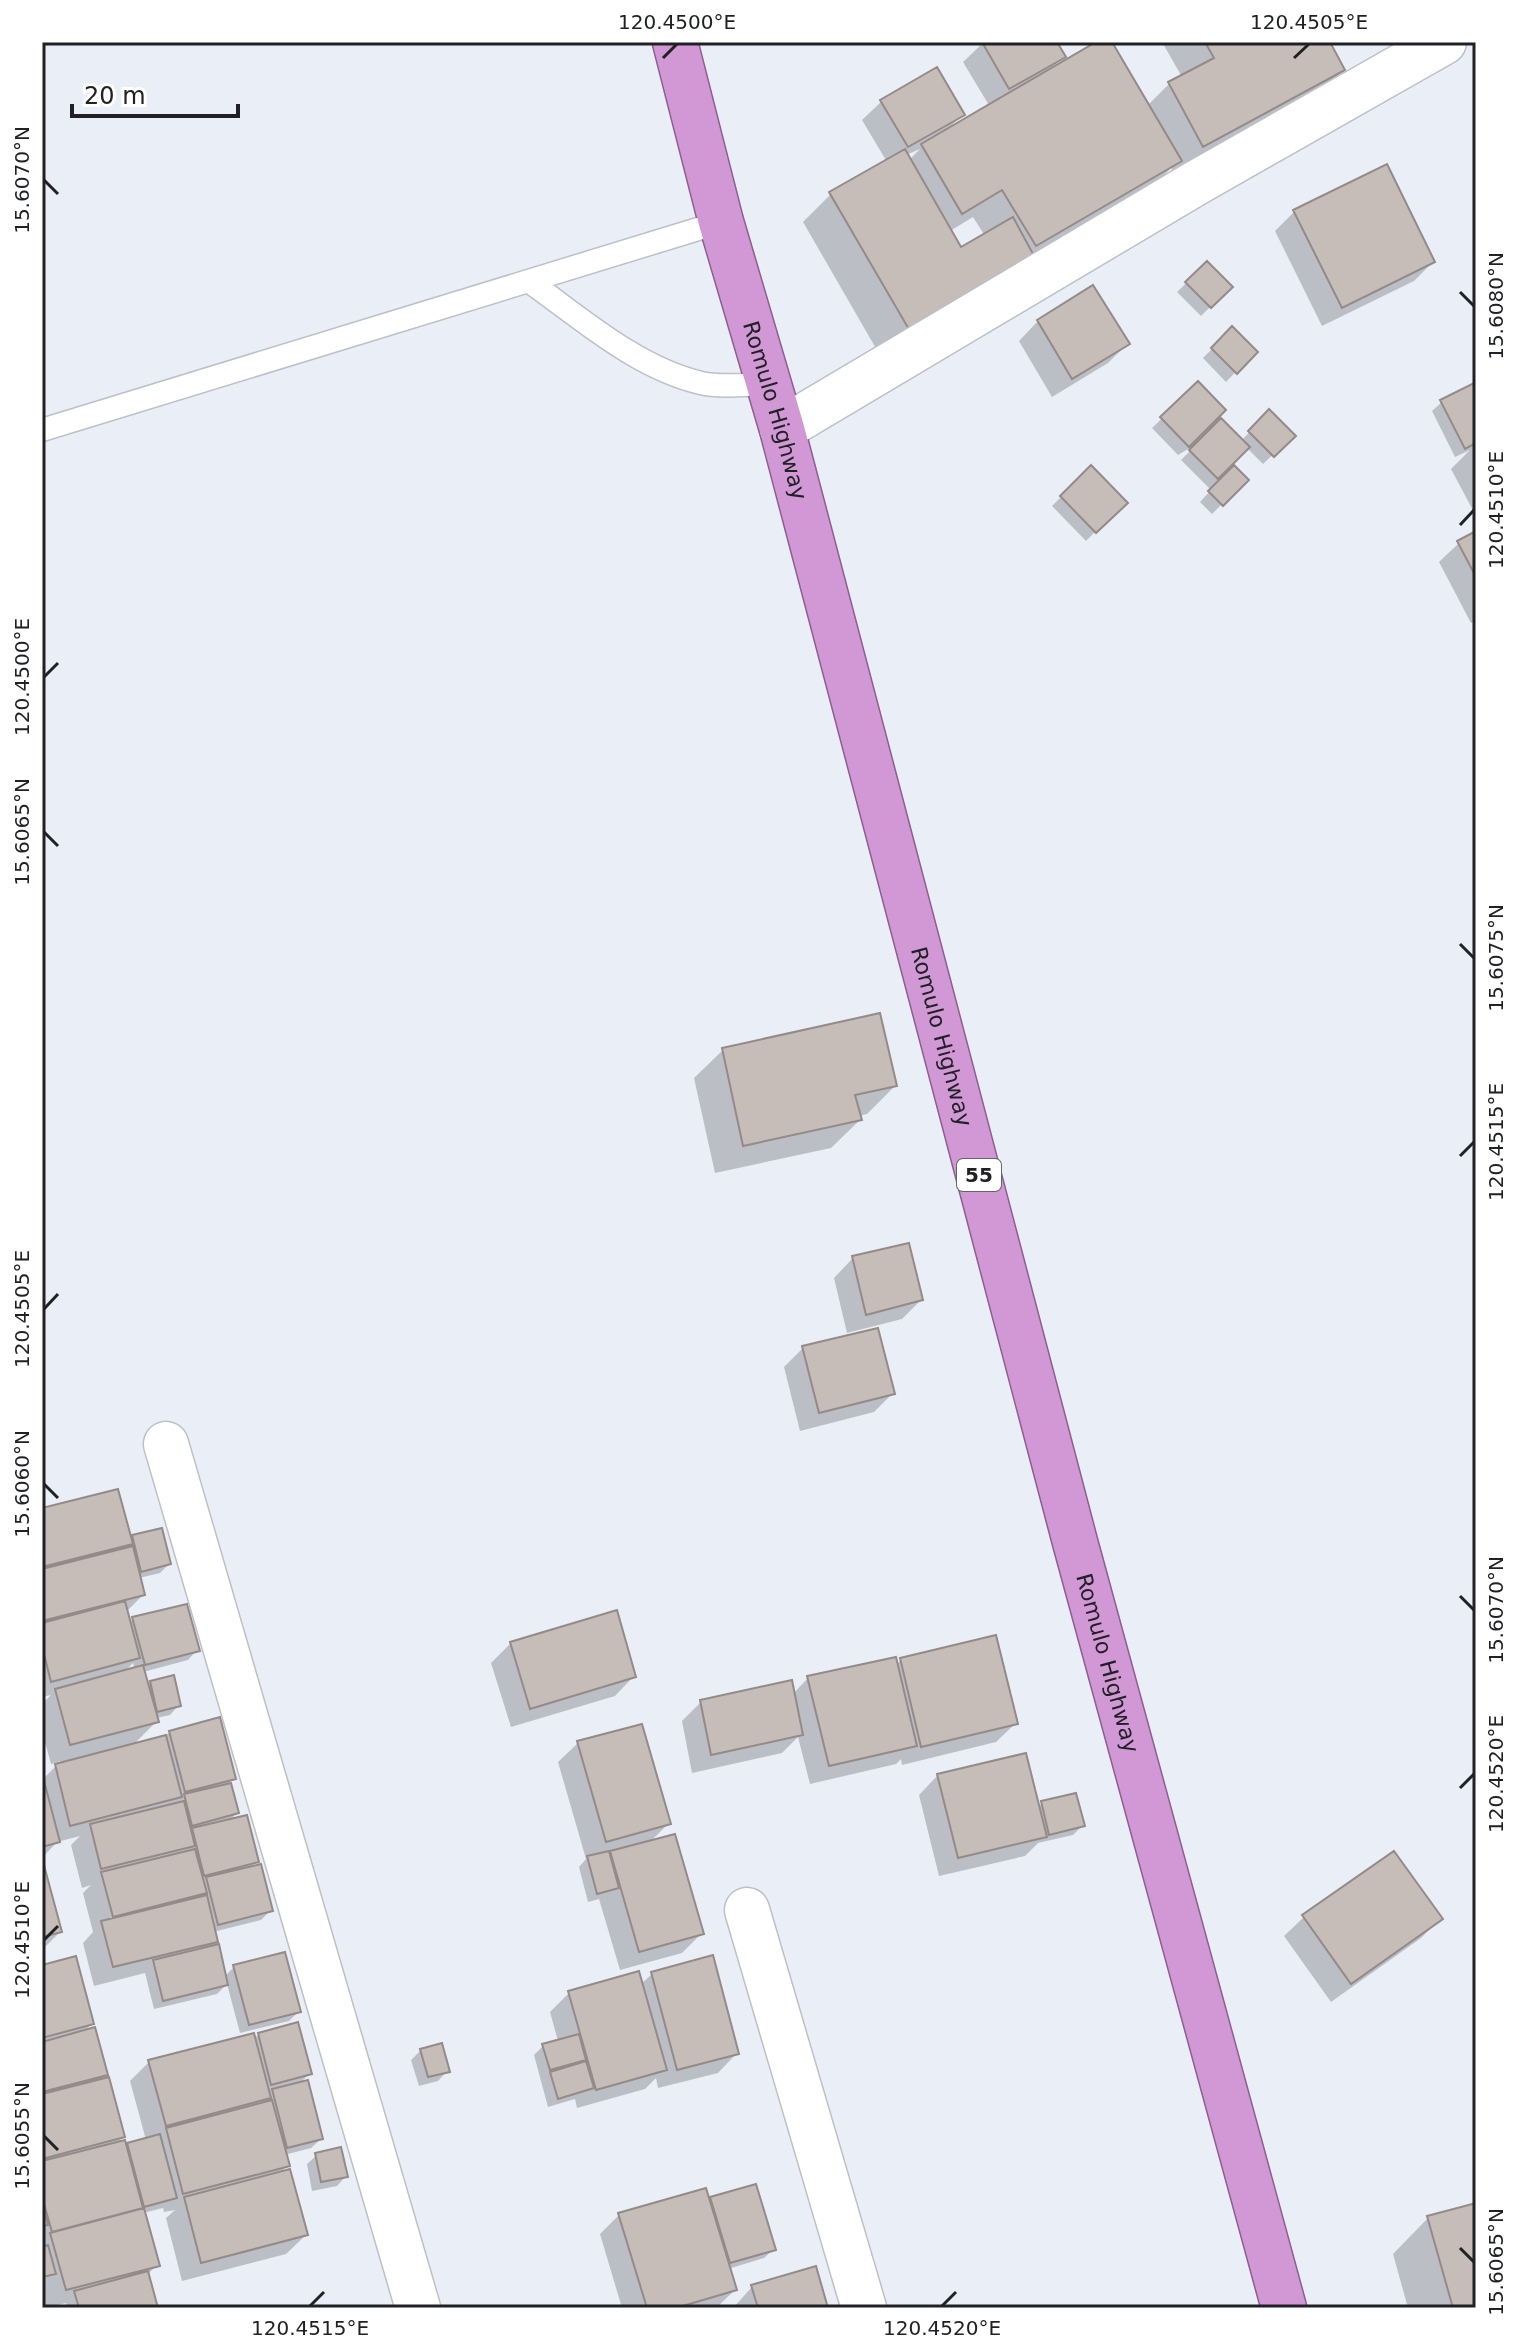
<svg xmlns="http://www.w3.org/2000/svg" width="1518" height="2350" font-family="'DejaVu Sans',sans-serif">
	<rect width="100%" height="100%" fill="#eaeef7"/>
	<path fill="#0003" fill-rule="evenodd" d="M984,42H1055L1063,57L1051,69L1100,42H1110L1147,106L1169,84L1182,77L1162,42H1328L1343,70L1315,98L1174,174L1171,168L1151,189L885,364L803,222L831,194L887,162L862,120L882,101L962,115L947,130L990,107L963,62ZM920,149L909,160L906,155ZM973,217L985,236L961,250L950,231Z
		M1294,212L1433,262L1414,281L1322,326L1275,231Z
		M1207,263L1230,287L1201,316L1177,292Z
		M1038,321L1127,344L1108,363L1052,397L1019,341Z
		M1232,329L1255,352L1226,382L1203,358Z
		M1198,384L1217,417L1241,441L1269,412L1293,436L1263,464L1247,448L1230,464L1246,480L1212,514L1200,502L1211,490L1181,460L1198,443L1178,455L1152,428Z
		M1476,384V516L1451,469L1470,450L1455,457L1432,411L1442,402Z
		M1091,467L1125,502L1086,541L1052,506Z
		M1476,534V621L1471,623L1439,562L1459,543Z
		M723,1050L895,1086L867,1114L858,1116L860,1120L831,1148L715,1173L694,1078Z
		M853,1258L921,1300L902,1319L847,1333L834,1278Z
		M803,1348L893,1393L874,1412L800,1431L784,1367Z
		M42,1510L130,1540L133,1537L169,1564L160,1573L139,1578L143,1595L126,1612L129,1623L133,1619L197,1650L188,1660L143,1672L147,1686L151,1682L179,1705L170,1715L156,1718V1722L132,1746L170,1733L234,1778L229,1783L237,1813L229,1821L257,1861L249,1869L271,1910L261,1920L213,1932L216,1941L209,1949L224,1977L234,1967L299,2011L289,2021L240,2033L227,1984L217,1994L154,2009L145,1973L94,1986L83,1943L93,1932L83,1893L91,1885L82,1888L71,1845L80,1836L57,1842L42,1858V1780L61,1761L51,1764L42,1731V1704L51,1695L42,1697ZM133,1663L135,1670L123,1673Z
		M511,1643L634,1676L615,1696L511,1727L491,1663Z
		M901,1660L1016,1723L996,1742L902,1765L901,1759L896,1764L810,1784L798,1737L782,1753L692,1773L682,1721L701,1702L793,1694L808,1678L896,1665Z
		M578,1743L669,1823L650,1842L702,1933L682,1953L620,1970L599,1899L588,1902L579,1867L586,1859L558,1762Z
		M938,1775L1038,1808L1042,1803L1083,1825L1073,1835L1038,1843L1025,1856L939,1876L919,1795Z
		M42,1864L60,1932L42,1950Z
		M1304,1917L1440,1919L1421,1938L1331,2002L1284,1936Z
		M42,1967L92,2024L83,2032L106,2074L99,2081L123,2137L115,2145L125,2148L146,2140L130,2081L149,2062L254,2039L259,2034L310,2073L299,2084L321,2139L311,2148L284,2155L287,2166L279,2174L306,2235L286,2254L182,2281L166,2218L175,2210L164,2212L163,2208L143,2213L157,2265L147,2275L156,2308H67L66,2303L46,2308L42,2291Z
		M652,1974L737,2053L718,2073L658,2088L656,2078L645,2089L577,2108L575,2099L548,2107L534,2055L544,2045L558,2041L550,2012L569,1993L640,1985Z
		M421,2050L447,2071L438,2081L419,2086L411,2060Z
		M317,2155L346,2176L337,2186L312,2191L307,2164Z
		M711,2199L774,2249L764,2258L728,2269L735,2290L716,2308H622L600,2234L619,2215Z
		M1476,2205V2308H1408L1393,2254L1428,2218Z
		M752,2287L826,2308H733Z"/>
	<path fill="#c6bcb8" stroke="#948a87" stroke-width="2" d="M982,42H1057L1066,57L1009,89Z
		M1096,42H1112L1182,161L1036,246L1002,190L962,214L921,144Z
		M1205,42H1330L1345,70L1203,147L1168,82L1214,58Z
		M937,67L965,115L908,147L880,100Z
		M905,149L961,247L1013,217L1039,265L914,338L829,192Z
		M1387,164L1435,262L1342,308L1293,210Z
		M1207,261L1233,287L1211,308L1185,282Z
		M1093,285L1130,344L1072,379L1037,320Z
		M1232,326L1258,352L1237,374L1211,348Z
		M1198,381L1226,410L1189,447L1160,417Z
		M1476,382V443L1465,449L1440,400Z
		M1269,409L1296,436L1274,457L1248,431Z
		M1221,418L1250,447L1218,479L1189,450Z
		M1091,465L1128,503L1096,533L1060,496Z
		M1234,465L1249,480L1223,506L1208,491Z
		M1476,531V577L1457,541Z
		M880,1013L897,1086L855,1095L862,1120L743,1146L722,1048Z
		M909,1243L923,1300L866,1315L852,1256Z
		M878,1328L895,1394L819,1413L802,1346Z
		M118,1489L133,1544L42,1567V1508Z
		M162,1528L171,1564L141,1572L132,1535Z
		M133,1546L145,1595L42,1621V1569Z
		M125,1601L140,1658L51,1682L42,1646V1623Z
		M187,1604L200,1651L145,1665L132,1617Z
		M617,1610L636,1677L530,1709L510,1642Z
		M996,1635L1018,1724L921,1747L900,1658Z
		M896,1657L917,1746L829,1766L807,1676Z
		M143,1665L159,1722L70,1745L55,1689Z
		M174,1675L181,1706L157,1712L150,1681Z
		M792,1680L803,1735L711,1755L700,1700Z
		M220,1717L236,1779L185,1792L169,1731Z
		M642,1724L671,1824L606,1842L577,1741Z
		M166,1735L182,1797L70,1826L55,1764Z
		M1026,1753L1047,1837L958,1858L937,1774Z
		M43,1777L60,1842L42,1847V1778Z
		M231,1783L239,1813L192,1826L184,1794Z
		M1076,1793L1085,1826L1049,1835L1041,1801Z
		M184,1801L195,1846L101,1869L90,1824Z
		M247,1815L259,1862L204,1876L192,1828Z
		M675,1834L704,1934L639,1952L610,1851Z
		M195,1849L207,1893L113,1917L101,1872Z
		M609,1851L619,1888L597,1894L587,1856Z
		M1394,1851L1443,1919L1351,1984L1302,1915Z
		M42,1858L62,1932L42,1937Z
		M261,1864L273,1911L218,1925L206,1877Z
		M207,1895L218,1942L113,1967L101,1921Z
		M219,1944L228,1985L163,2001L153,1960Z
		M285,1952L301,2012L249,2025L233,1965Z
		M713,1955L739,2054L677,2070L651,1972Z
		M76,1956L94,2024L42,2038V1965Z
		M639,1971L667,2070L596,2090L568,1991Z
		M298,2022L312,2074L271,2085L258,2033Z
		M95,2027L108,2075L42,2092V2042Z
		M254,2033L271,2098L166,2126L148,2060Z
		M579,2034L586,2060L550,2070L542,2044Z
		M442,2043L450,2072L428,2077L420,2049Z
		M586,2061L594,2088L558,2099L550,2072Z
		M109,2077L125,2137L42,2159V2094Z
		M308,2080L323,2139L287,2148L272,2089Z
		M272,2100L290,2166L183,2194L166,2128Z
		M160,2134L177,2198L144,2207L127,2143Z
		M125,2140L143,2208L52,2232L42,2197V2161Z
		M341,2147L348,2177L321,2182L315,2153Z
		M290,2169L308,2235L201,2263L184,2197Z
		M756,2184L776,2250L730,2263L710,2197Z
		M706,2188L737,2290L676,2308H647L618,2213Z
		M42,2202L48,2225L42,2226Z
		M1476,2203V2308H1453L1427,2216Z
		M144,2208L160,2266L66,2290L50,2233Z
		M48,2245L56,2274L42,2277V2247Z
		M816,2266L828,2308H758L751,2285Z
		M148,2271L158,2308H79L74,2291Z"/>
	<g fill="none" stroke-linecap="round" stroke-linejoin="round">
		<defs>
			<path id="service" d="M530,282C582,319 637,368 701,383C722,388 749,384 770,384
				M42,430L721,222"/>
			<path id="minor" d="M782,429L1196,183L1444,42
				M166,1444L418,2308
				M747,1910L864,2308"/>
			<g id="trunk">
				<path id="s1" d="M675,42L721,222L782,429L1075,1542L1284,2308"/>
			</g>
		</defs>
		<use href="#service" stroke="#bcc0c8" stroke-width="25"/>
		<use href="#minor" stroke="#bcc0c8" stroke-width="47"/>
		<use href="#trunk" stroke="#8c5e91" stroke-width="47"/>
		<use href="#service" stroke="#fff" stroke-width="22"/>
		<use href="#minor" stroke="#fff" stroke-width="44"/>
		<use href="#trunk" stroke="#d298d6" stroke-width="44"/>
	</g>
	<path fill="none" stroke="#202125" stroke-width="3" d="M663,58L677,44M1294,58L1309,44M44,180L58,194M1460,292L1474,306M1460,525L1474,510M44,677L58,663M44,832L58,846M1460,944L1474,958M1460,1156L1474,1142M44,1309L58,1294M44,1484L58,1498M1460,1596L1474,1610M1460,1788L1474,1774M44,1940L58,1926M44,2136L58,2150M1460,2248L1474,2262M310,2306L324,2292M942,2306L956,2292"/>
	<g text-anchor="middle" stroke-width="6" stroke-linejoin="round" paint-order="stroke">
		<rect fill="#fff" stroke="#636466" stroke-width="2" x="957" y="1159" width="44" height="32" rx="6"/>
		<g font-size="20" font-weight="bold" fill="#202125">
			<text x="979" y="1182">55</text>
		</g>
		<g font-size="22" fill="#202125" stroke="#fff">
			<text dy="8" stroke="none"><textPath href="#s1" startOffset="382">Romulo Highway</textPath></text>
			<text dy="8" stroke="none"><textPath href="#s1" startOffset="1030">Romulo Highway</textPath></text>
			<text dy="8" stroke="none"><textPath href="#s1" startOffset="1678">Romulo Highway</textPath></text>
		</g>
	</g>
	<rect width="1518" height="2350" fill="none" stroke="#ffffff" stroke-width="88"/>
	<path d="M72 104v12h166v-12" fill="none" stroke="#202125" stroke-width="4"/>
	<text x="84" y="104" font-size="24" fill="#202125" stroke="#ffffff" stroke-width="6" paint-order="stroke">20 m</text>
	<rect x="44" y="44" width="1430" height="2262" fill="none" stroke="#202125" stroke-width="3"/>
	<g font-size="20" text-anchor="middle" fill="#202125">
		<text x="677" y="29">120.4500°E</text>
		<text x="1309" y="29">120.4505°E</text>
		<text transform="translate(22 180) rotate(-90)" y="7">15.6070°N</text>
		<text transform="translate(1496 306) rotate(-90)" y="7">15.6080°N</text>
		<text transform="translate(1496 510) rotate(-90)" y="7">120.4510°E</text>
		<text transform="translate(22 677) rotate(-90)" y="7">120.4500°E</text>
		<text transform="translate(22 832) rotate(-90)" y="7">15.6065°N</text>
		<text transform="translate(1496 958) rotate(-90)" y="7">15.6075°N</text>
		<text transform="translate(1496 1142) rotate(-90)" y="7">120.4515°E</text>
		<text transform="translate(22 1309) rotate(-90)" y="7">120.4505°E</text>
		<text transform="translate(22 1484) rotate(-90)" y="7">15.6060°N</text>
		<text transform="translate(1496 1610) rotate(-90)" y="7">15.6070°N</text>
		<text transform="translate(1496 1774) rotate(-90)" y="7">120.4520°E</text>
		<text transform="translate(22 1940) rotate(-90)" y="7">120.4510°E</text>
		<text transform="translate(22 2136) rotate(-90)" y="7">15.6055°N</text>
		<text transform="translate(1496 2262) rotate(-90)" y="7">15.6065°N</text>
		<text x="310" y="2335">120.4515°E</text>
		<text x="942" y="2335">120.4520°E</text>
	</g>
</svg>
